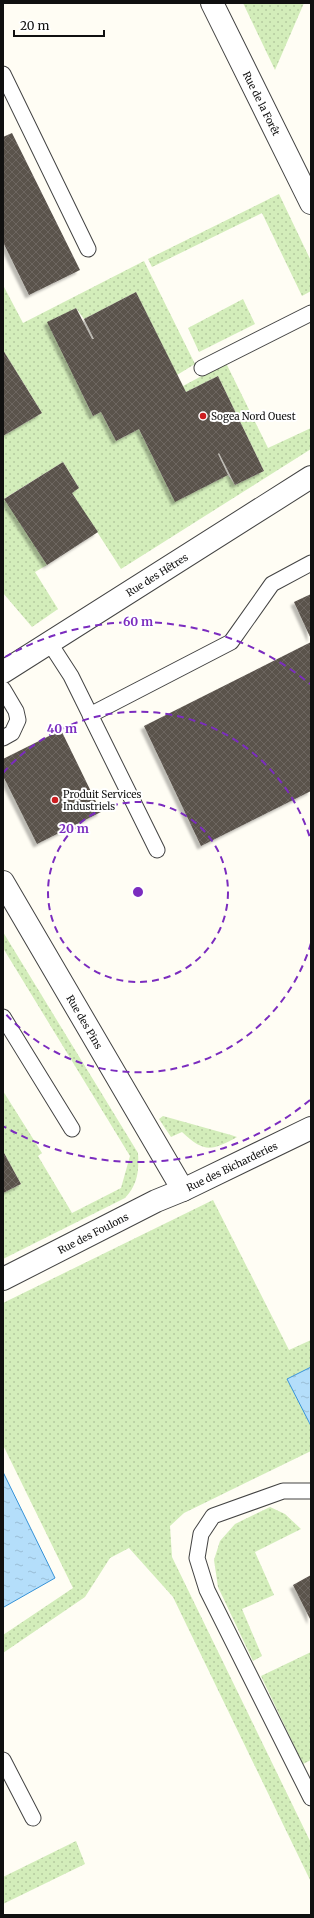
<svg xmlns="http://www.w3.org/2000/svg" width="314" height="1918" font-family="Merriweather,serif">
	<defs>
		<pattern id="green-dots" width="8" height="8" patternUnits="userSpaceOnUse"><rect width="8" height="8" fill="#d3edba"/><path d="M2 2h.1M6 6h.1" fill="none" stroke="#b4ca9f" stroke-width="1.8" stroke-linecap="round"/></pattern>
		<pattern id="water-ripples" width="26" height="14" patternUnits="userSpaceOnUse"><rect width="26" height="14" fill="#b4defa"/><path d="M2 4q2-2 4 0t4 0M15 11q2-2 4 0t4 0" fill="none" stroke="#9abdd5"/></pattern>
		<pattern id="building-cross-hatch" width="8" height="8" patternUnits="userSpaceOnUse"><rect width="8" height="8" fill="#5a524c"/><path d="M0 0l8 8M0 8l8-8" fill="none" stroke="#6d6661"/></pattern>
		<filter id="shadow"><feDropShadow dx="-3.5" dy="3.5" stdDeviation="1" flood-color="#0004"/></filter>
	</defs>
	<rect width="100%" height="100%" fill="#fffdf4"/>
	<path fill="url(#green-dots)" d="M243,3H304L275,70Z
		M279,194L311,261V291L302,296L262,213L152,267L148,259Z
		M144,261L195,364L177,375L136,292L84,319L76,308L48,322L93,416L101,412L116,441L139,429L175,501L228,475L235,485L264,471L218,376L186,392L183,386L226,363L268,448L311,428V449L121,569L72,493L79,488L63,462L5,498L47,565L35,572L58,609L32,627L3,593V436L42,413L3,350V285L23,323Z
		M243,299L255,324L199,352L188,328Z
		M3,932L138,1153C139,1171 138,1184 125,1198L3,1259V1193L21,1184L3,1151V1091L42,1153L38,1156L72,1213L121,1188L130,1156L3,948Z
		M163,1116L231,1135L237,1137C212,1151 204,1153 182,1132L171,1137L159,1119Z
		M213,1200L289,1350L311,1340V1367L287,1379L311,1426V1451L184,1513L170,1526L172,1557L311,1843V1882L173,1597L129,1548L110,1558L85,1597L3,1653V1635L73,1588L3,1445V1303Z
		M270,1507L285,1514L301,1529L255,1552L274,1595L242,1609L262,1656L253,1661L218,1587L214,1560L220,1541L235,1524Z
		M311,1652V1760L303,1764L261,1676Z
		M76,1841L85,1864L3,1904V1877Z"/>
	<path fill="url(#water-ripples)" stroke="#3692d7" d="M311,1367V1426L287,1379Z
		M3,1472L55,1578L4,1607L3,1606Z"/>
	<path fill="url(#building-cross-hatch)" filter="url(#shadow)" d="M12,133L80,270L29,295L3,242V137Z
		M136,292L186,392L218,376L264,471L235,485L219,453L218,454L228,475L175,502L139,429L116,441L101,412L93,416L47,322L76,308L92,339H94L84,319Z
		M3,350L42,413L3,436Z
		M63,462L79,488L72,493L98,532L47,565L4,499Z
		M311,594V639L294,602Z
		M311,642V791L201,846L144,726Z
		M61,730L101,812L37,844L3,776V759Z
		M3,1151L21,1184L3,1193Z
		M311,1575V1621L293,1585Z"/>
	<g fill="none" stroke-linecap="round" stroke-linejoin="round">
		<defs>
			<path id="lane" d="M3,74L88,249
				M202,368L311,313
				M49,642L71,676L157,850
				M3,689L16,711L18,720L12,733L3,738
				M90,715L231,642L272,584L311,563
				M3,1017L72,1129
				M311,1491H283L213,1516L201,1534L197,1558L207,1590L311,1798
				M3,1760L33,1818"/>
			<g id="street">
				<path id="s1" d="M212,3L311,203"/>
				<path id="s2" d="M3,672L311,477"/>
				<path id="s3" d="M3,882L183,1190L311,1128"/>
				<path id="s4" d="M3,1279L156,1201L183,1190"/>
			</g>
		</defs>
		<use href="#lane" stroke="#434343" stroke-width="17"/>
		<use href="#street" stroke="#434343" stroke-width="24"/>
		<use href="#lane" stroke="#fff" stroke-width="15"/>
		<use href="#street" stroke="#fff" stroke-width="22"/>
	</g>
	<g fill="none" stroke="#7b2cbf" stroke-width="2" stroke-dasharray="7 5">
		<circle cx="138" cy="892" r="90"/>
		<path d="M311 943A180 180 0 0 1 3 1011M3 773A180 180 0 0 1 311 841"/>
		<path d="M310 1100A270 270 0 0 1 3 1126M5 657A270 270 0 0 1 310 684"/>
	</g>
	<g fill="#cc1d20" stroke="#fff" stroke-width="1.5">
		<circle cx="203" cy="416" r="4"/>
		<circle cx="55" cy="800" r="4"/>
	</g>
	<g text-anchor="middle" stroke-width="4" stroke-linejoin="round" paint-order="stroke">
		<g font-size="10" fill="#101010" stroke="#fff">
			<text dy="4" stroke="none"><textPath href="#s1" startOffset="112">Rue de la Forêt</textPath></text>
			<text dy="4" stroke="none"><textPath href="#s2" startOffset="182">Rue des Hêtres</textPath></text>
			<text dy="4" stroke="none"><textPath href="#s3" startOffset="162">Rue des Pins</textPath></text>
			<text dy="4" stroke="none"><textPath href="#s3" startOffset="411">Rue des Bicharderies</textPath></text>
			<text dy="4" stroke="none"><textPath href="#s4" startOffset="101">Rue des Foulons</textPath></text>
		</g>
		<g font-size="10" fill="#101010" stroke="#fff" text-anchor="start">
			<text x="211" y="420">Sogea Nord Ouest</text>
			<text x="63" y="798">Produit Services<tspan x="63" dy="12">Industriels</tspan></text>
		</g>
	</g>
	<circle cx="138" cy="892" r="6" fill="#7b2cbf" stroke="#fff" stroke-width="2"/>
	<g font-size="12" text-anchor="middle" font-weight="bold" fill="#7b2cbf" stroke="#fff" stroke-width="4" stroke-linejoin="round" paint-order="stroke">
		<text x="138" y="626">60 m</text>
		<text x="62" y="733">40 m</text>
		<text x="74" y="833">20 m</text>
	</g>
	<rect width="314" height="1918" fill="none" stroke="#101010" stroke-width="8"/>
	<path d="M14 30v6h90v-6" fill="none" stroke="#101010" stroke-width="2"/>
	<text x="20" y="30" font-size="12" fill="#101010" stroke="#ffffff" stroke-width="3" paint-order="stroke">20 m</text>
</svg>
